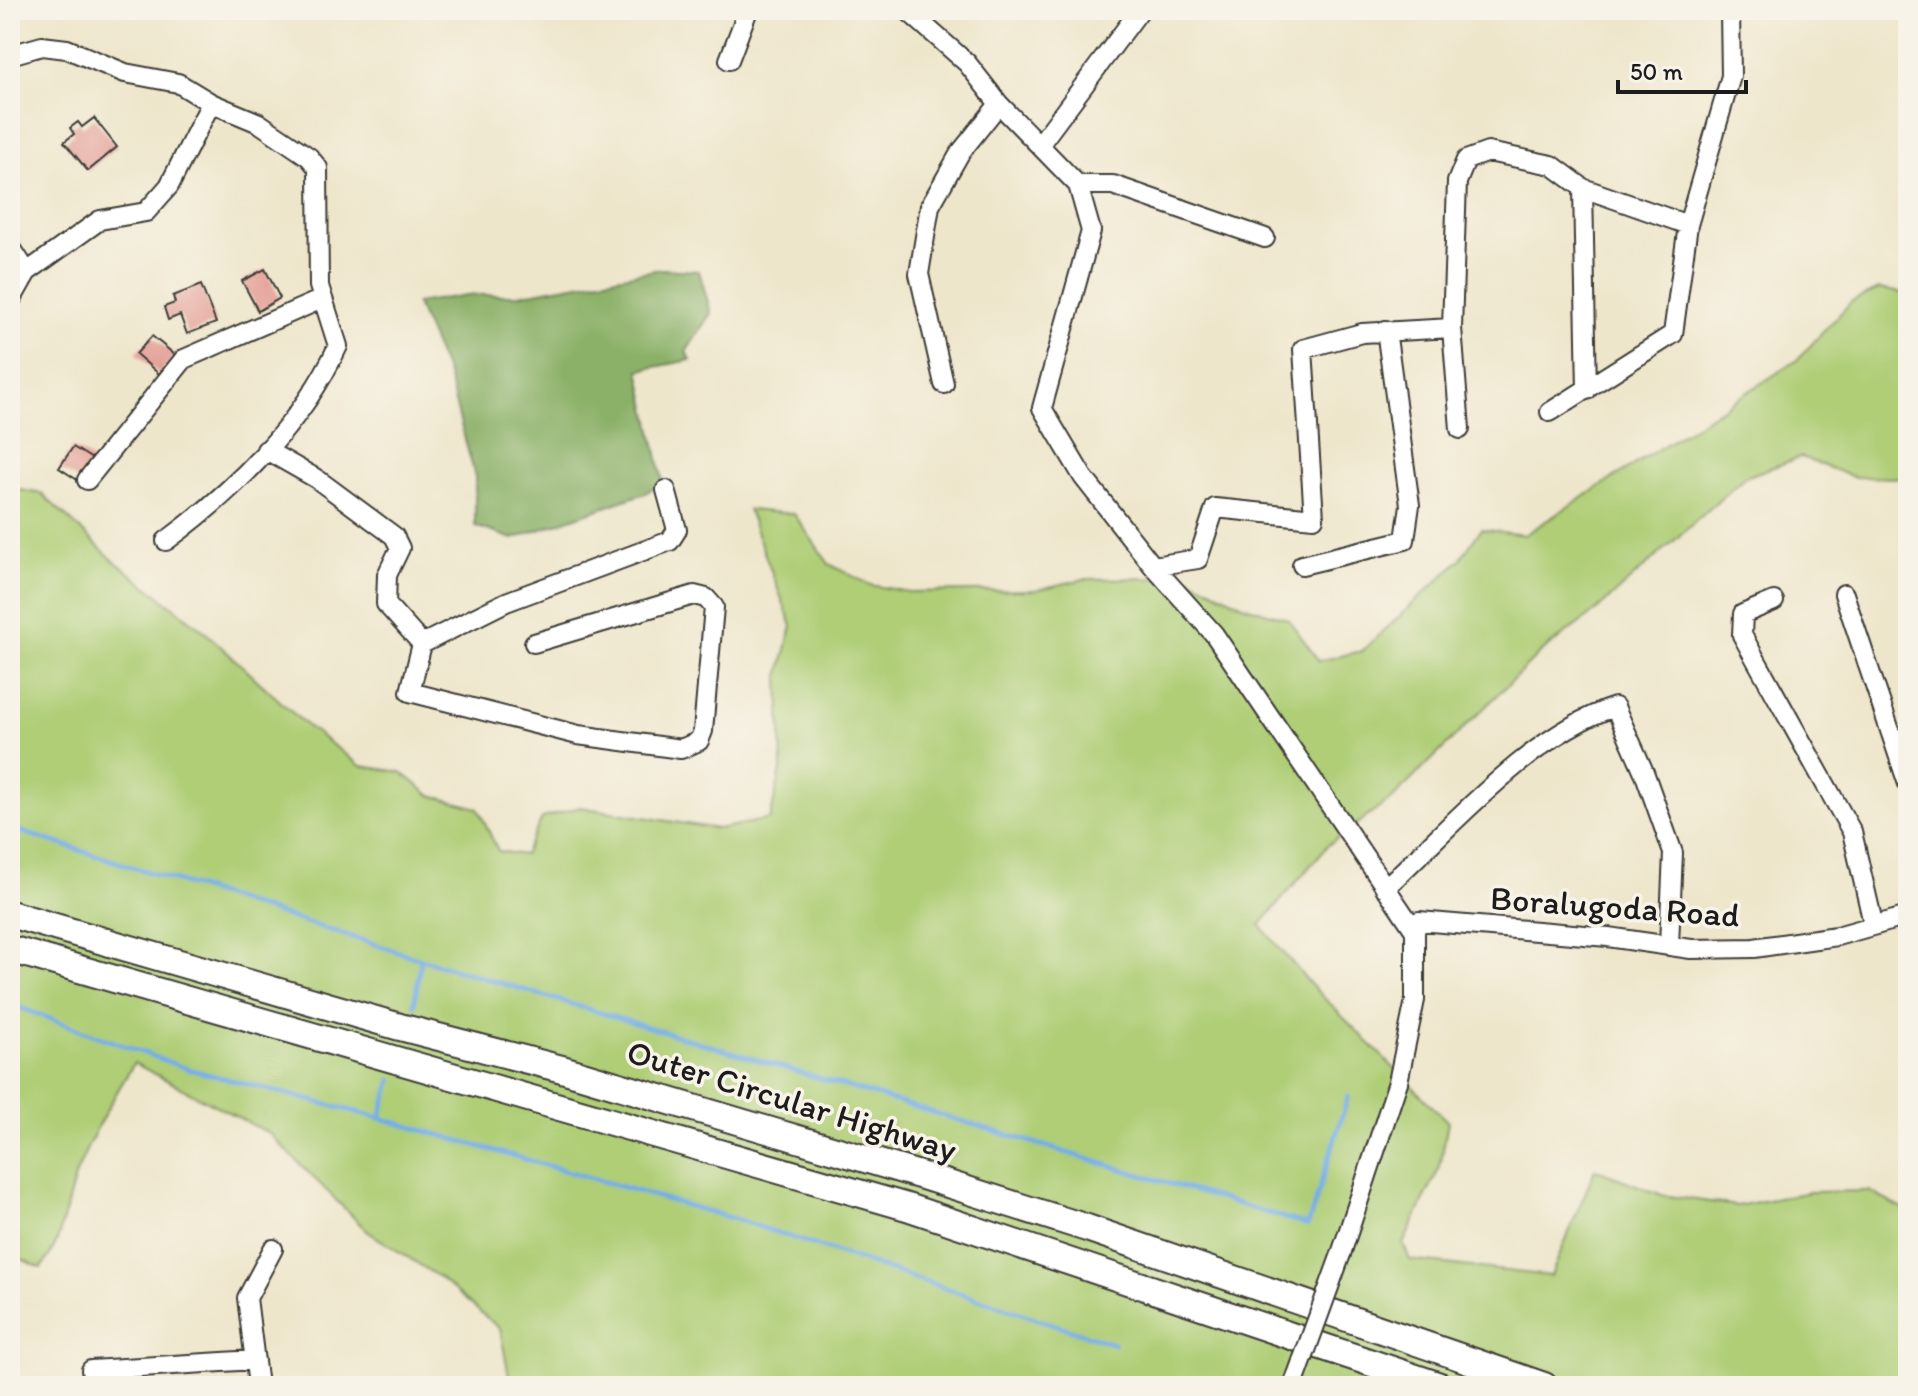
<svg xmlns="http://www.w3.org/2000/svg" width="1918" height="1396" font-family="Itim,sans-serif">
	<rect width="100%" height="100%" fill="#f7f3e8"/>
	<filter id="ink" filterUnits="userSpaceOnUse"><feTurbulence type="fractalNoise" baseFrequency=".0125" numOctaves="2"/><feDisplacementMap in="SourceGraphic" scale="16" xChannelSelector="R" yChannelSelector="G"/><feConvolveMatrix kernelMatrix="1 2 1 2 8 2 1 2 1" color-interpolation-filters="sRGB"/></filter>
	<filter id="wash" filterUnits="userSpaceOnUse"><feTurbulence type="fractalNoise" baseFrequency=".006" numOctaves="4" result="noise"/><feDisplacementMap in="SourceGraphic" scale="32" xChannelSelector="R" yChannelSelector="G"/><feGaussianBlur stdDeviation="1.8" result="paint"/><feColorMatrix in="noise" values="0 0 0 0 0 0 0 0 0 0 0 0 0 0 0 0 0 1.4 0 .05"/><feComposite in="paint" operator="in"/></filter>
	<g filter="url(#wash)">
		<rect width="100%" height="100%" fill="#eee6cb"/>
		<path fill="#afce76" stroke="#667549" stroke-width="2" d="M1879,289L1908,294V478L1853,477L1801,457L1745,477L1598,609L1539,654L1393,798L1328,845L1260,925L1311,985L1448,1122L1440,1167L1403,1244L1410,1260L1551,1276L1595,1169L1662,1195L1737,1206L1810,1192L1869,1191L1908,1212V1386H1791L1781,1381L1745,1386H946L913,1380L907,1386H511L500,1329L440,1278L367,1231L270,1134L134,1063C114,1097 93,1132 78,1169C65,1201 64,1241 41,1268L10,1254V488L42,494L112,559L203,630L307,726L361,766L401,772L430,795L478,808L498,851L524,855L542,818L580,807L718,829L770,819L782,766L779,677L792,626L748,510L794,514L829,564L870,585L909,592L1035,590L1084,579L1189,578L1245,606L1288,619L1319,661L1362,651L1460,560L1481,529L1524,535L1796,361L1851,302Z"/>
		<path fill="#8bb167" stroke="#546642" stroke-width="2" d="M661,269L699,271L711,313L686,352L691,360L639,370L663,482L645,493L513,539L475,526V477L448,376L416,303L467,295H518Z"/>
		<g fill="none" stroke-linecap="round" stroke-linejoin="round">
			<path stroke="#75ade4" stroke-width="5" d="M10,828L421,959L1308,1225L1348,1097
				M10,1004L188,1069L380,1118L745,1222L1114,1344
				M414,1005L421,959
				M380,1118L392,1080"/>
		</g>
		<g id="blocks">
			<path fill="#e4a098" d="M94,118L117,147L88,171L64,142L74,134L70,128L78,122L82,127Z
				M265,269L280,298L258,311L242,281Z
				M201,285L216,323L187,334L180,315L168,320L164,307L175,303L173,296Z
				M152,336L175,355L159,374L136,354Z
				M73,447L97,462L82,483L59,468Z"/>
		</g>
	</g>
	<g filter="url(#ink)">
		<use href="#blocks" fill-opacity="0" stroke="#3c3a36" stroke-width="2"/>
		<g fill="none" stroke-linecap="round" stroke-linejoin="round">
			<defs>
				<path id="minor" d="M907,10L967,63L999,104L1078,185L1091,231L1042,408L1083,477L1153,566L1214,634L1415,931V1000L1398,1082L1341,1254
					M10,55L42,46L67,49L125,73L178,83L211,103L259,123L309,157L318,168L319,286L338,346C302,424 234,491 166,541
					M729,60L748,10
					M1040,144L1140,10
					M1078,185H1113L1265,238
					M1583,188L1587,390
					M10,246L27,272
					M10,302L27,272L100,220L146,212L169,186L211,103
					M944,384L919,274L930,206L960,153L999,104
					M1550,412L1673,334L1688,225L1731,76L1730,10
					M1460,429L1452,328L1457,182L1466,160L1488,152L1552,165L1583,188L1688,225
					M266,450L317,479L394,536L400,548L387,575L386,604L422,644L410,692L578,735L681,749L699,741L703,731L714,607L706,598L694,595L534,643
					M87,480L184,359L322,299
					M1302,565L1405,540L1410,505L1386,330
					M1153,566L1198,559L1215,508L1314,518L1303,349L1362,333L1452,328
					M1844,594L1908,784
					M1774,601L1743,614L1742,635L1852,832L1873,923
					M422,644L506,602L670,541L677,530L666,490
					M1385,888C1448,830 1533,732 1615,707L1644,772L1673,853L1669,945
					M1415,931L1419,921L1608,937L1691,949L1754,948L1802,941L1837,936L1908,916
					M91,1370L255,1360
					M258,1386L247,1298L273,1249"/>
				<path id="highway" d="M10,914L400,1027L562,1069L926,1177L1087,1228L1544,1386
					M10,949L907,1207L1440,1386"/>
			</defs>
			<use href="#minor" stroke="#3c3a36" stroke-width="22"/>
			<use href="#highway" stroke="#3c3a36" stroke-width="30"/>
			<use href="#minor" stroke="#fff" stroke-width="18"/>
			<use href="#highway" stroke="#fff" stroke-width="26"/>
			<defs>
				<path id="minor-bridge" d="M1293,1386L1341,1254"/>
			</defs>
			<use href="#minor-bridge" stroke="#3c3a36" stroke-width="22" stroke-linecap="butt"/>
			<use href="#minor-bridge" stroke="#fff" stroke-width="18"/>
		</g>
	</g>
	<g text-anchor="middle" stroke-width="7" stroke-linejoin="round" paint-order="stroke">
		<g font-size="34" fill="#1c1c1c" stroke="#f7f3e8">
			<text transform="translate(1615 906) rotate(4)" y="12">Boralugoda Road</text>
			<text transform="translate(792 1100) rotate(17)" y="12">Outer Circular Highway</text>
		</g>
	</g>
	<rect width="1918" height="1396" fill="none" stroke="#f7f3e8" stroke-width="40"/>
	<path d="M1618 80v12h128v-12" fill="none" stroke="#1c1c1c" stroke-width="4"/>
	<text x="1630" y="80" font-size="24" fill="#1c1c1c" stroke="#f7f3e8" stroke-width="6" paint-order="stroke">50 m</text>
</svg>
